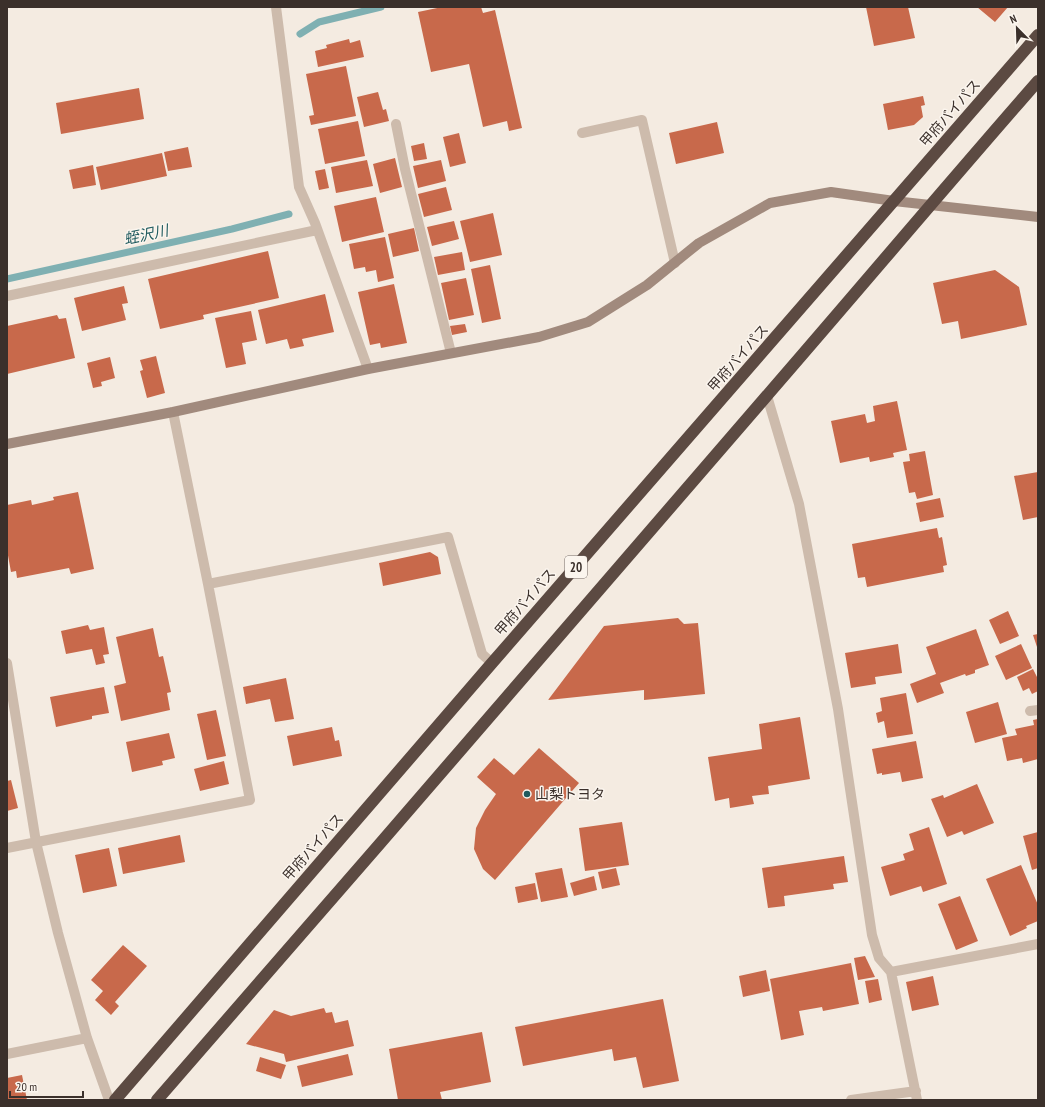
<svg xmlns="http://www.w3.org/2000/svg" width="1045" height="1107" font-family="'PT Sans Narrow','Noto Sans JP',sans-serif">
	<rect width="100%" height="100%" fill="#f4ebe1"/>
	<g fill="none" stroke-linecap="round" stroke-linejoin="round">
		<path stroke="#7fb0b2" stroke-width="7" d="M300,34L319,22L381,7
			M7,279L232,229L289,214"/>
	</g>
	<path fill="#c8694b" d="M442,7H481L483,13L495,10L522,128L509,131L507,121L483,127L469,64L431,72L418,12Z
		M866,7H908L915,38L874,46Z
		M977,7H1008L995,22Z
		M349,39L350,43L360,40L364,57L318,67L315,51L327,48L326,45Z
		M346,66L356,116L311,125L309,116L314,115L306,74Z
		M139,88L144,119L61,134L56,103Z
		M378,92L383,110L386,109L389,121L364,127L357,97Z
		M923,96L925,105L921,106L923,117L914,125L888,130L883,104Z
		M358,121L365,156L325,164L318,129Z
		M717,122L724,153L676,164L669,133Z
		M459,133L466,163L450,167L443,137Z
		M424,143L427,159L414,161L411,146Z
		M188,147L192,167L168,171L164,152Z
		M162,153L167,176L101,190L96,167Z
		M395,158L402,187L380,193L373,164Z
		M367,160L373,186L336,193L331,167Z
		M441,160L446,181L418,188L413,166Z
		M93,165L96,185L73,189L69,170Z
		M325,169L329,188L319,190L315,171Z
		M446,187L452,210L424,217L418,194Z
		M376,197L384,232L342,242L334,206Z
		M493,213L502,255L470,262L460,221Z
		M454,221L459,239L432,246L427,227Z
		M414,228L419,251L393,257L388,234Z
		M385,237L394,278L378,282L376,270L366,272L365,267L354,269L349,244Z
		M268,251L279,298L203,315L204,319L160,329L148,279Z
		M462,252L465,270L438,275L434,257Z
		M490,265L501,319L482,323L471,269Z
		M995,270L1019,287L1027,325L961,339L958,321L942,324L933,283Z
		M466,278L474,315L449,320L441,283Z
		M394,284L407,343L381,348L380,343L370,345L358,292Z
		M124,286L128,303L122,304L126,320L82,331L74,298Z
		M325,294L334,332L302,339L304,346L290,349L287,339L266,344L258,310Z
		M251,311L257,340L242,343L246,364L226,368L215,318Z
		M57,315L59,319L66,318L75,358L7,374V326Z
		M465,324L467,332L452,335L450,326Z
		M156,356L165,393L147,398L140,371L143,370L140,360Z
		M110,357L115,378L101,382L102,386L93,388L87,363Z
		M897,401L907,450L893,453L894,457L870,462L869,457L840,463L831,421L865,414L867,423L875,421L873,406Z
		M925,451L933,495L917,499L915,492L909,493L903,462L910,461L909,454Z
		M1038,472V517L1023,520L1014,476Z
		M78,492L94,569L71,574L69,568L17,578L16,571L11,572L7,550V505L31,500L32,505L54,500L53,497Z
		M940,498L944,517L920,522L916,503Z
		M937,528L939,538L942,537L947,565L943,566L944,572L867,587L865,577L858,578L852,544Z
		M430,552L438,557L441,574L383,586L379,563Z
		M1008,611L1019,636L1000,644L989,620Z
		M678,618L684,624L698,623L705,694L644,700V690L548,700L604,626Z
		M88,625L90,630L104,627L109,654L103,655L105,663L96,665L92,649L66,654L61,631Z
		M153,628L159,657L163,656L171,692L167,693L170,710L121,721L114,686L126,683L116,637Z
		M976,629L989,665L975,670V673L966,676L965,674L940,683L944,693L917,703L910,684L936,674L926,647Z
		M1038,634V650L1033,635Z
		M898,644L902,673L875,677L876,684L851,688L845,653Z
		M1021,644L1032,668L1006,680L995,656Z
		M1033,669L1038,679V691L1032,694L1029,688L1023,691L1017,677Z
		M286,678L294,719L275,722L270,699L246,704L243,687Z
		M104,687L109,713L92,716V719L56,727L50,697Z
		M906,693L913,734L887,738L884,721L878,723L876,713L882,711L880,698Z
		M998,702L1007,734L975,743L966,712Z
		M216,710L226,756L207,760L197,714Z
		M800,717L810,779L768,786L769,794L752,796L754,804L730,808L729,798L715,801L708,757L762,749L759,724Z
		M1038,719V759L1023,763L1022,758L1007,761L1002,738L1017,735L1015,729L1034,725L1033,720Z
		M332,727L335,741L339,740L342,756L293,766L287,736Z
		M169,733L175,758L162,761L163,765L132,772L126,742Z
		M916,741L923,778L902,782L900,772L882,775V773L877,774L872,749Z
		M539,748L579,783L495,880L483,869L474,849L476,828L485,810L496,794L477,777L494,758L514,775Z
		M224,761L229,784L200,791L194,769Z
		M11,780L18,808L7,811V781Z
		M977,784L994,823L964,835L962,831L947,837L931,799L943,795L944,798Z
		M622,822L629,865L585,871L579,828Z
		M929,827L947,884L923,892L921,886L890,896L881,867L905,860L903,854L914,850L909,834Z
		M1038,832V868L1032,870L1023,836Z
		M180,835L185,862L123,874L118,848Z
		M109,848L117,886L83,893L75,855Z
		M844,856L848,882L833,884L834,889L784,896L785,906L768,908L762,868Z
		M1021,865L1038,905V921L1026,926L1027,928L1010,936L986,879Z
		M562,868L568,897L541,902L535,873Z
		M616,868L620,885L602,889L598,872Z
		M594,876L597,890L574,896L570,883Z
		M535,883L538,899L518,903L515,887Z
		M960,896L978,941L956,950L938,904Z
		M123,945L147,966L115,1002L119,1006L111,1015L95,1000L103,991L91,980Z
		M865,956L875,977L858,980L854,958Z
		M851,963L859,1004L823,1011L822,1007L799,1011L804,1035L781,1040L770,979Z
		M766,970L770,991L743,997L739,976Z
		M933,976L939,1005L912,1011L906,982Z
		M878,979L882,1000L869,1003L865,981Z
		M663,999L679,1081L643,1088L636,1057L614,1061L612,1049L523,1066L515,1027Z
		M324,1008L326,1013L332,1012L335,1023L348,1020L354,1046L286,1062L284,1054L246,1044L274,1010L291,1016Z
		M482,1032L491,1082L440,1092L442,1100H398L389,1049Z
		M348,1054L353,1075L302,1087L297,1066Z
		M260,1057L286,1065L281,1079L256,1071Z
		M22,1075L27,1100H7V1078Z"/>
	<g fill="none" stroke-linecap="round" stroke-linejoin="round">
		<path stroke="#cdbbac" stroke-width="10" d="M396,124L405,169L451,353
			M582,133L642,120L675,263
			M1030,711L1038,710"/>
		<path stroke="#cdbbac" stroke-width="10" d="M276,7L299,187L315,223L368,369
			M7,296L317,230
			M767,396L799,504L838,709L872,935L879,958L891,972L917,1100
			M208,584L448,537L482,654L492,663
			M7,663L36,842L58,933L87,1038L109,1100
			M7,848L250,800L208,584L173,412
			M891,972L1038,944
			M7,1054L87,1038
			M851,1100L916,1091"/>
		<path stroke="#a18a7d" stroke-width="10" d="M7,444L173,412L368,369L539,337L588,322L647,285L699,243L770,203L831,192L894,201L1038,217"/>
		<path stroke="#5c4a42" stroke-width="12" d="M115,1100L492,663L1038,35
			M157,1100C360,867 563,633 764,399C856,293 946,186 1038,81"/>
	</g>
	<circle fill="#1f5a5e" stroke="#fbf5ee" stroke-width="1.5" cx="527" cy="794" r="4"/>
	<g text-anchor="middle" stroke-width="3" stroke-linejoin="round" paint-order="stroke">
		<rect fill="#fbf5ee" stroke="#756b66" stroke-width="1" x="565" y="556" width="22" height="22" rx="3"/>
		<g font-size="13" font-weight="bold" fill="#3b302b">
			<text x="576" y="572">20</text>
		</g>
		<g font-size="14" fill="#3b302b" stroke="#fbf5ee">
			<text transform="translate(950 113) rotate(-49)" y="5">甲府バイパス</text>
			<text transform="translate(738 358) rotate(-49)" y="5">甲府バイパス</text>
			<text transform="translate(525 602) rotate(-49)" y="5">甲府バイパス</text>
			<text transform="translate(313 847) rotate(-49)" y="5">甲府バイパス</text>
		</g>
		<g font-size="14" fill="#3b302b" stroke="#fbf5ee" text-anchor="start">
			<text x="535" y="799">山梨トヨタ</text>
		</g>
		<g font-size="15" font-style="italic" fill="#1f5a5e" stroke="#fbf5ee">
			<text transform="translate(146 235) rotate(-12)" y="5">蛭沢川</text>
		</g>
	</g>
	<rect width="1045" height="1107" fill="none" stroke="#3b302b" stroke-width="16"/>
	<g transform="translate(1017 28) rotate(337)" stroke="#fbf5ee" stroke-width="3" paint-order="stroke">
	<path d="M0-3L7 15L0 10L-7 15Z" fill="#3b302b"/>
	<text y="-6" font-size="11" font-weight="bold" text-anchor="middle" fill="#3b302b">N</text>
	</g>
	<path d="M10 1091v6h73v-6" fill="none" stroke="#3b302b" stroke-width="2"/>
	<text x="16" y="1091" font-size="12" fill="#3b302b" stroke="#fbf5ee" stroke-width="3" paint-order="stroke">20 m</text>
</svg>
